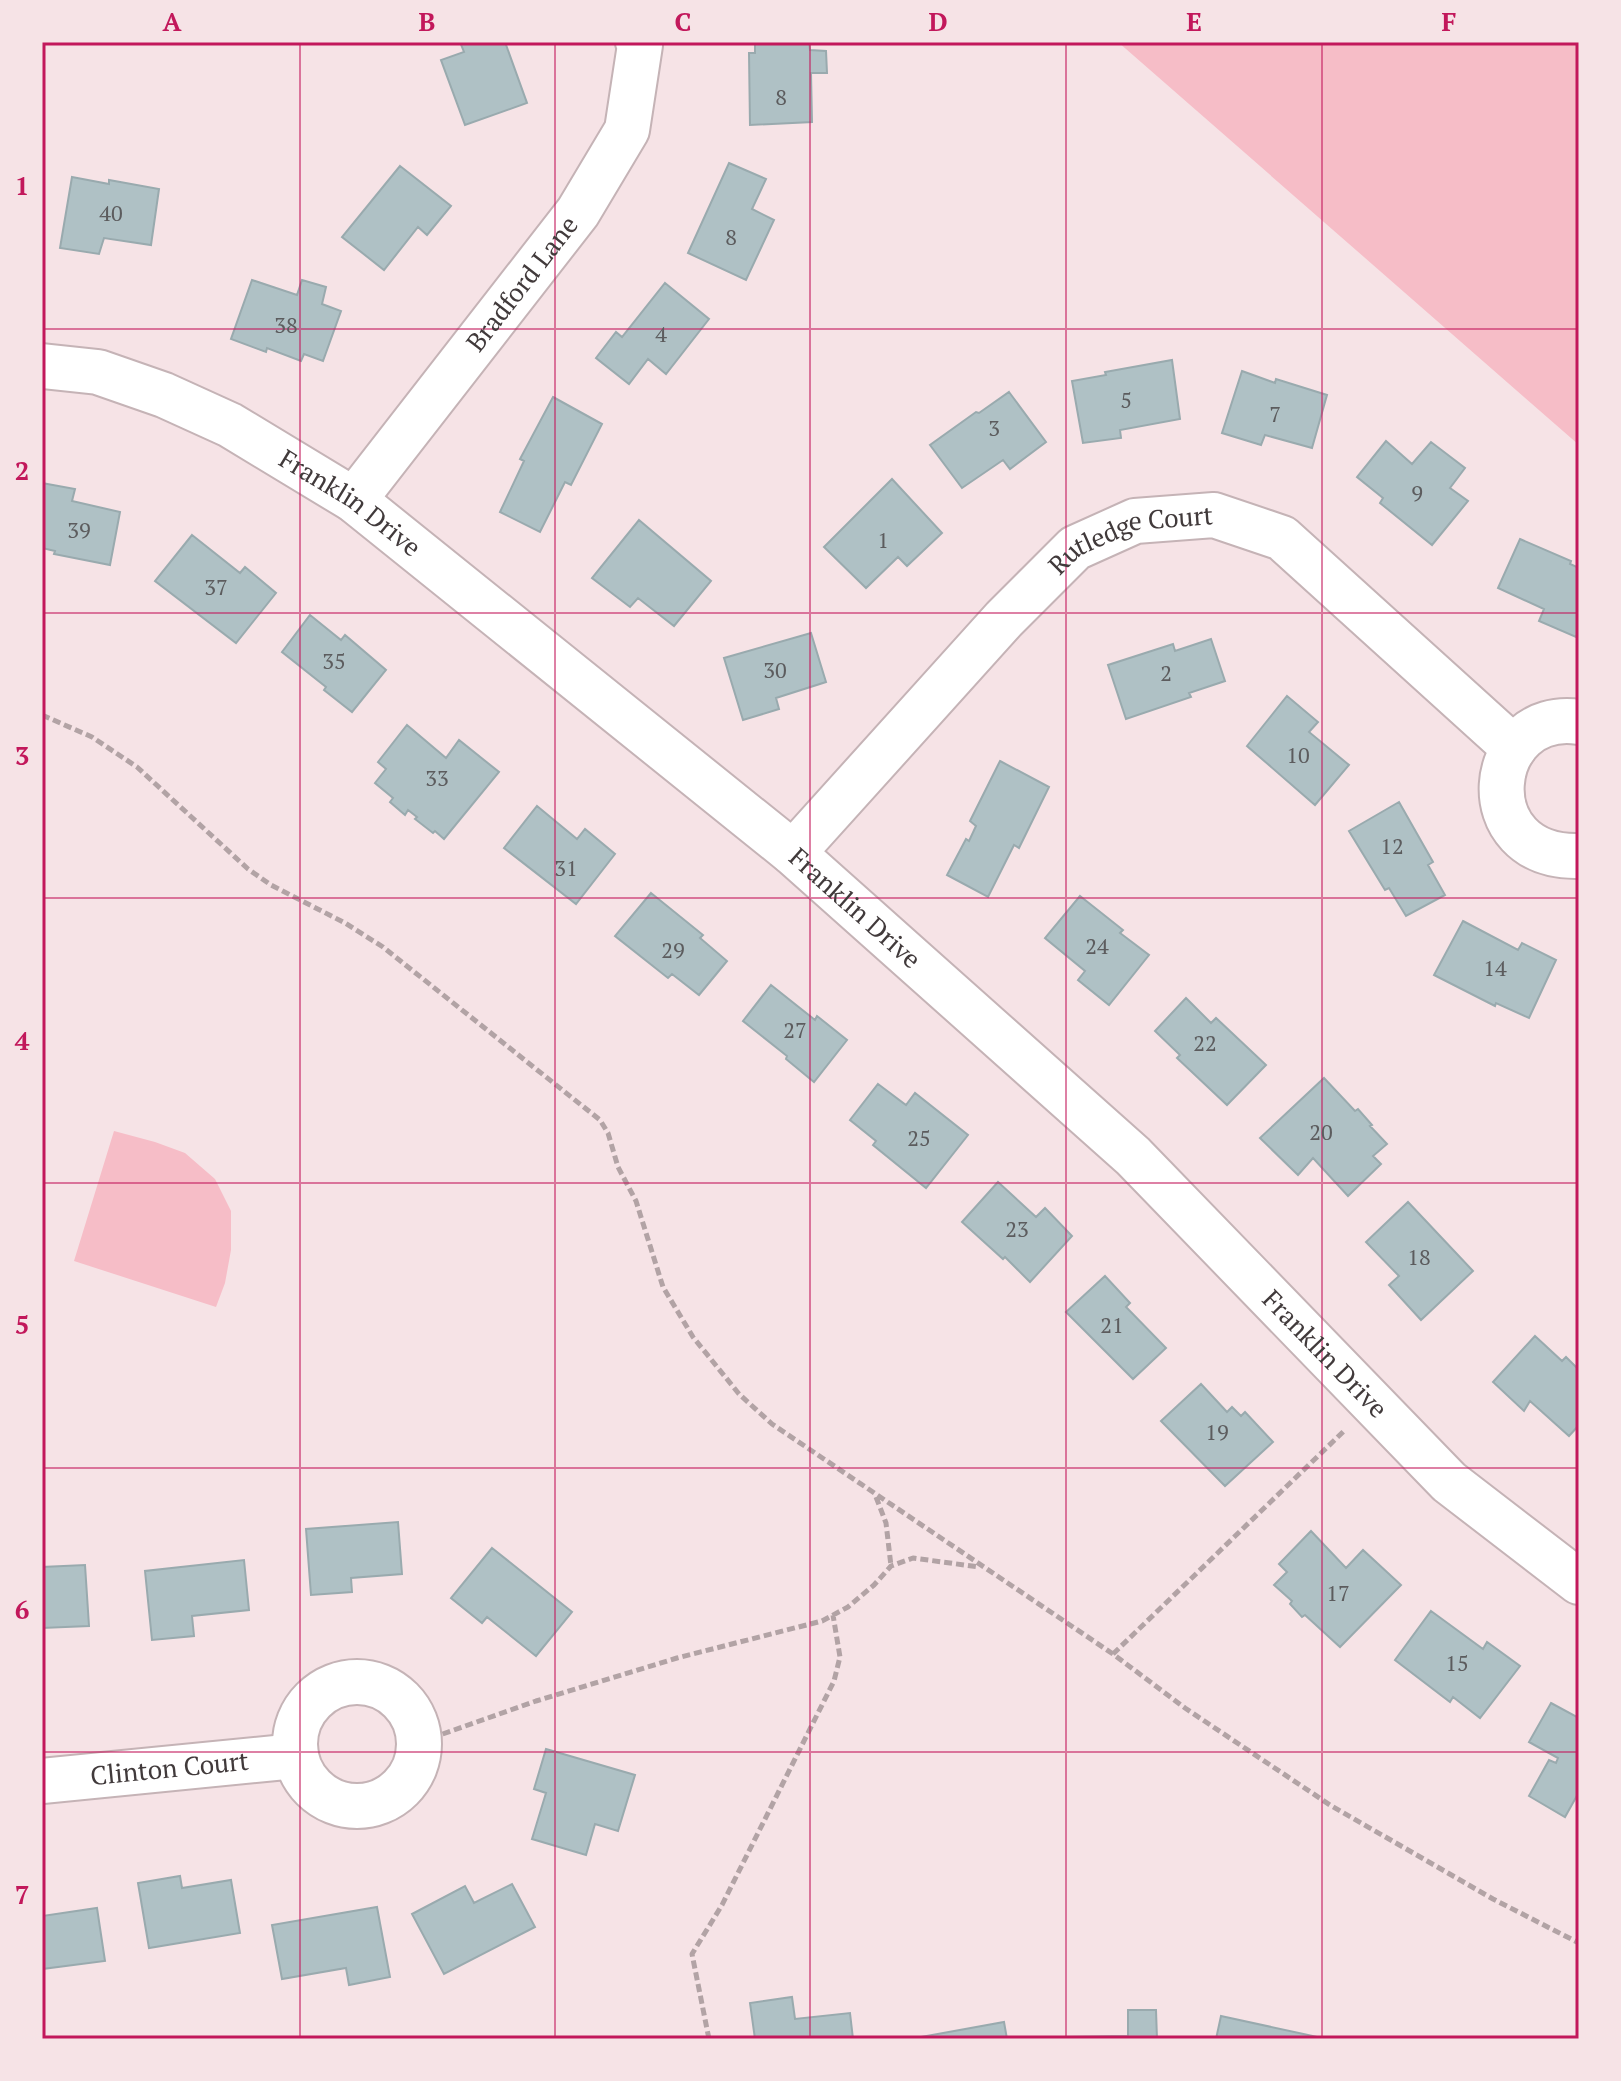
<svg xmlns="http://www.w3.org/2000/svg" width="1621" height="2081" font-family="'PT Serif',serif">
	<rect width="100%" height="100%" fill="#f6e3e6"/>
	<path fill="#f6bdc7" d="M1118,42H1579V445Z
		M114,1131L155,1142L185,1153L215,1179L231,1211V1250L225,1283L216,1307L74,1261Z"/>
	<path fill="#afc1c5" stroke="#99aaae" stroke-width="2" d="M460,42H505L527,103L465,125L441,60L464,52Z
		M755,42H809L810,50L826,51L827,73H811L812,122L750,125L749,53H755Z
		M729,163L766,179L752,209L774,220L746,280L688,253Z
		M400,166L451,206L427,235L418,227L384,270L342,237Z
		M72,177L109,184V180L159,189L151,245L104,238L99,254L60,248Z
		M252,280L297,295L302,280L326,287L322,304L341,311L323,361L304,354L301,361L267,348L266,352L231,339Z
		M665,283L709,319L666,374L648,359L629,384L596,358L616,332L622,337Z
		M1172,360L1180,419L1120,430L1121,438L1083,443L1072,381L1106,375L1105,372Z
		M1242,371L1275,383L1276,379L1327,395L1312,448L1265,435L1261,445L1222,433Z
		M1009,392L1046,442L1010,469L1003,460L962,488L930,445L976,412L979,413Z
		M553,397L602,424L571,485L565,482L540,532L500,512L524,461L520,459Z
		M1386,441L1412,464L1431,442L1465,468L1450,488L1468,501L1432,545L1380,503L1383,498L1357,477Z
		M892,479L942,533L907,566L898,557L866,588L824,547Z
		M42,483L75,489L72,501L120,512L110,565L54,554L55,551L42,548Z
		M639,520L711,581L674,626L638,598L630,607L592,578Z
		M192,535L240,573L245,567L276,593L236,643L155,581Z
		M1520,539L1571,561L1570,564L1579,568V630L1576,637L1539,621L1544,609L1498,588Z
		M310,615L341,640L345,635L386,670L352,712L324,690L326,687L282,652Z
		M811,633L826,682L776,698L779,709L743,720L724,658Z
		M1211,639L1225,681L1189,693L1191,697L1126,719L1108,665L1173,644L1175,651Z
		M1287,696L1318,722L1309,732L1349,765L1315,805L1247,746Z
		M407,725L446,758L459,740L499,772L444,839L435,831L433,833L415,819L417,817L408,810L405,815L390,802L393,798L375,783L386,769L378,762Z
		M1000,761L1049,787L1019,848L1014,845L988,897L947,875L966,839L969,841L976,826L970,821Z
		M1399,802L1433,862L1428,865L1445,895L1406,916L1389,888L1385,890L1349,831Z
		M537,806L577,839L585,829L615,854L576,904L504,848Z
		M651,893L703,935L700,938L727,961L699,995L672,974L668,978L615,936Z
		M1080,896L1123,930L1120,933L1149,955L1109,1005L1078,980L1085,971L1045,938Z
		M1463,921L1518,950L1522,943L1556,960L1529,1018L1496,1003L1495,1006L1434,975Z
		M771,985L815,1020L817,1016L847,1040L814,1082L786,1059L787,1056L743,1021Z
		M1186,998L1211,1023L1216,1018L1266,1065L1227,1105L1177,1058L1180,1055L1155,1031Z
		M1324,1078L1355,1111L1358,1109L1372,1125L1370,1126L1387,1144L1373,1156L1381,1164L1348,1196L1313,1158L1298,1175L1260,1138Z
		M878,1084L906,1105L915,1093L968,1135L926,1188L873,1145L876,1141L850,1120Z
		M998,1182L1036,1217L1045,1208L1072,1236L1030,1282L1005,1257L1003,1259L962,1222Z
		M1408,1202L1473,1271L1421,1320L1389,1285L1399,1276L1366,1242Z
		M1105,1276L1130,1303L1126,1307L1166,1348L1133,1379L1066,1312Z
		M1535,1336L1562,1361L1566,1357L1579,1370V1425L1569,1436L1530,1401L1524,1411L1493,1382Z
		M1201,1384L1227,1412L1232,1407L1241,1416L1245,1412L1273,1442L1225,1486L1161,1421Z
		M398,1522L402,1574L351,1578L352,1592L311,1595L306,1529Z
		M1311,1531L1346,1568L1363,1550L1401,1585L1340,1647L1305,1615L1302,1617L1290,1604L1292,1601L1274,1585L1287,1572L1279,1564Z
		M492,1548L572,1612L536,1656L487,1617L482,1623L451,1598Z
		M244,1560L249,1610L192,1616L194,1636L152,1640L145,1571Z
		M85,1565L89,1626L42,1628V1567Z
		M1431,1611L1483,1649L1487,1642L1520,1666L1480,1718L1453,1697L1450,1702L1395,1660Z
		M1551,1703L1579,1718V1792L1565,1817L1529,1796L1549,1760L1556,1763L1558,1758L1529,1742Z
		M546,1749L635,1775L618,1831L595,1824L586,1855L532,1839L546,1793L534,1789Z
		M180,1876L182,1888L231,1880L240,1933L149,1948L138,1883Z
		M512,1884L535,1927L444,1974L412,1914L465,1886L474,1903Z
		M377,1907L390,1977L349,1985L346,1968L282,1979L272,1925Z
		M97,1908L105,1961L42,1969V1916Z
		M792,1997L795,2019L850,2013L853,2039H755L750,2003Z
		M1128,2010H1156L1157,2039H1063V2037L1128,2036Z
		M1221,2016L1322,2038L1321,2039H1216Z
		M1004,2022L1007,2039H910Z"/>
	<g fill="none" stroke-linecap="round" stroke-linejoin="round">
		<defs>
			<g id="minor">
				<path id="s1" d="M42,366L98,372L164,395L230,425L354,500L793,853L1133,1156L1449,1482L1579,1582"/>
				<path id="s2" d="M354,500L578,212L627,130L640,45L638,42"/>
				<path d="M1579,722C1484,708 1468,859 1579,856"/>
				<path id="s3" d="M793,853L1004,619L1075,548L1135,521L1214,515L1282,538L1514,748"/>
				<circle cx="357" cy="1744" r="62"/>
				<path id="s4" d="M42,1781L296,1756"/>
			</g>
		</defs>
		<use href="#minor" stroke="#c5b3b6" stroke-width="48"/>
		<path stroke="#b2a3a5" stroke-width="5" stroke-dasharray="8 4" stroke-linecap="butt" d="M42,715L92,737L137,767L248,869L271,885L345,923L383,947L600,1120L608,1133L618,1167L636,1201L663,1287L693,1337L739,1394L772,1424L1113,1654L1185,1708L1330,1805L1493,1899L1579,1943
			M876,1497L886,1523L891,1566
			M1113,1654L1345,1430
			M420,1742L536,1701L677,1658L822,1621L848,1607L874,1585L891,1566L913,1558L979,1567
			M709,2039L692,1954L722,1905L834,1681L840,1657L833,1615"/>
		<use href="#minor" stroke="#fff" stroke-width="44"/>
	</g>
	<path fill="none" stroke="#c2185b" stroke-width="2" stroke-opacity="0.55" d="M300,42V2039M555,42V2039M810,42V2039M1066,42V2039M1322,42V2039M42,329H1579M42,613H1579M42,898H1579M42,1183H1579M42,1468H1579M42,1752H1579"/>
	<g text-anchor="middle" stroke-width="8" stroke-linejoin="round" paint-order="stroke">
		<g font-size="22" fill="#5c5c5e">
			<text x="781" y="105">8</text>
			<text x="111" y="221">40</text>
			<text x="731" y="245">8</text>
			<text x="286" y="333">38</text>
			<text x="661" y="342">4</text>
			<text x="1126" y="408">5</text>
			<text x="1275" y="422">7</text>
			<text x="994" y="436">3</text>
			<text x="1417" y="501">9</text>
			<text x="79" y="538">39</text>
			<text x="883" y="548">1</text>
			<text x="216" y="595">37</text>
			<text x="334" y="669">35</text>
			<text x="775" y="678">30</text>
			<text x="1166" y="681">2</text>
			<text x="1298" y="763">10</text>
			<text x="437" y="786">33</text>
			<text x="1392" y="854">12</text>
			<text x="566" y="876">31</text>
			<text x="1097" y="954">24</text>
			<text x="673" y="958">29</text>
			<text x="1495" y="976">14</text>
			<text x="795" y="1038">27</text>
			<text x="1205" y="1051">22</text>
			<text x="1321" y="1140">20</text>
			<text x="919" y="1146">25</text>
			<text x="1017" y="1237">23</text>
			<text x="1419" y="1265">18</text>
			<text x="1112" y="1333">21</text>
			<text x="1217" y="1440">19</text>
			<text x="1338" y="1601">17</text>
			<text x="1457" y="1671">15</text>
		</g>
		<g font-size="26" fill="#413a3b" stroke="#f6e3e6">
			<text dy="9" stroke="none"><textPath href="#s2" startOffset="274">Bradford Lane</textPath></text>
			<text dy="9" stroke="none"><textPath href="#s1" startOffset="342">Franklin Drive</textPath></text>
			<text dy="9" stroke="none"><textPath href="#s3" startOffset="472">Rutledge Court</textPath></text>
			<text dy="9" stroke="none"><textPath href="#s1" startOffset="990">Franklin Drive</textPath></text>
			<text dy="9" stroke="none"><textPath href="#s1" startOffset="1638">Franklin Drive</textPath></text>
			<text dy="9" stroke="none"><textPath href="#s4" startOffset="128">Clinton Court</textPath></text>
		</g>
	</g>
	<rect width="1621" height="2081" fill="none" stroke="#f6e3e6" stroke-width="88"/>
	<rect x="44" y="44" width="1533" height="1993" fill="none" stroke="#c2185b" stroke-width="3"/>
	<g font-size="26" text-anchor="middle" font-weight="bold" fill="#c2185b">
		<text x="172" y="31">A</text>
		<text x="427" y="31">B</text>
		<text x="683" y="31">C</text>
		<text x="938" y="31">D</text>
		<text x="1194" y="31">E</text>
		<text x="1449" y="31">F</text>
		<text x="22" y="195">1</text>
		<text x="22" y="480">2</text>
		<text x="22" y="765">3</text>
		<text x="22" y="1050">4</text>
		<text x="22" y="1334">5</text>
		<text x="22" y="1619">6</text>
		<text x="22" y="1904">7</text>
	</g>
</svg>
